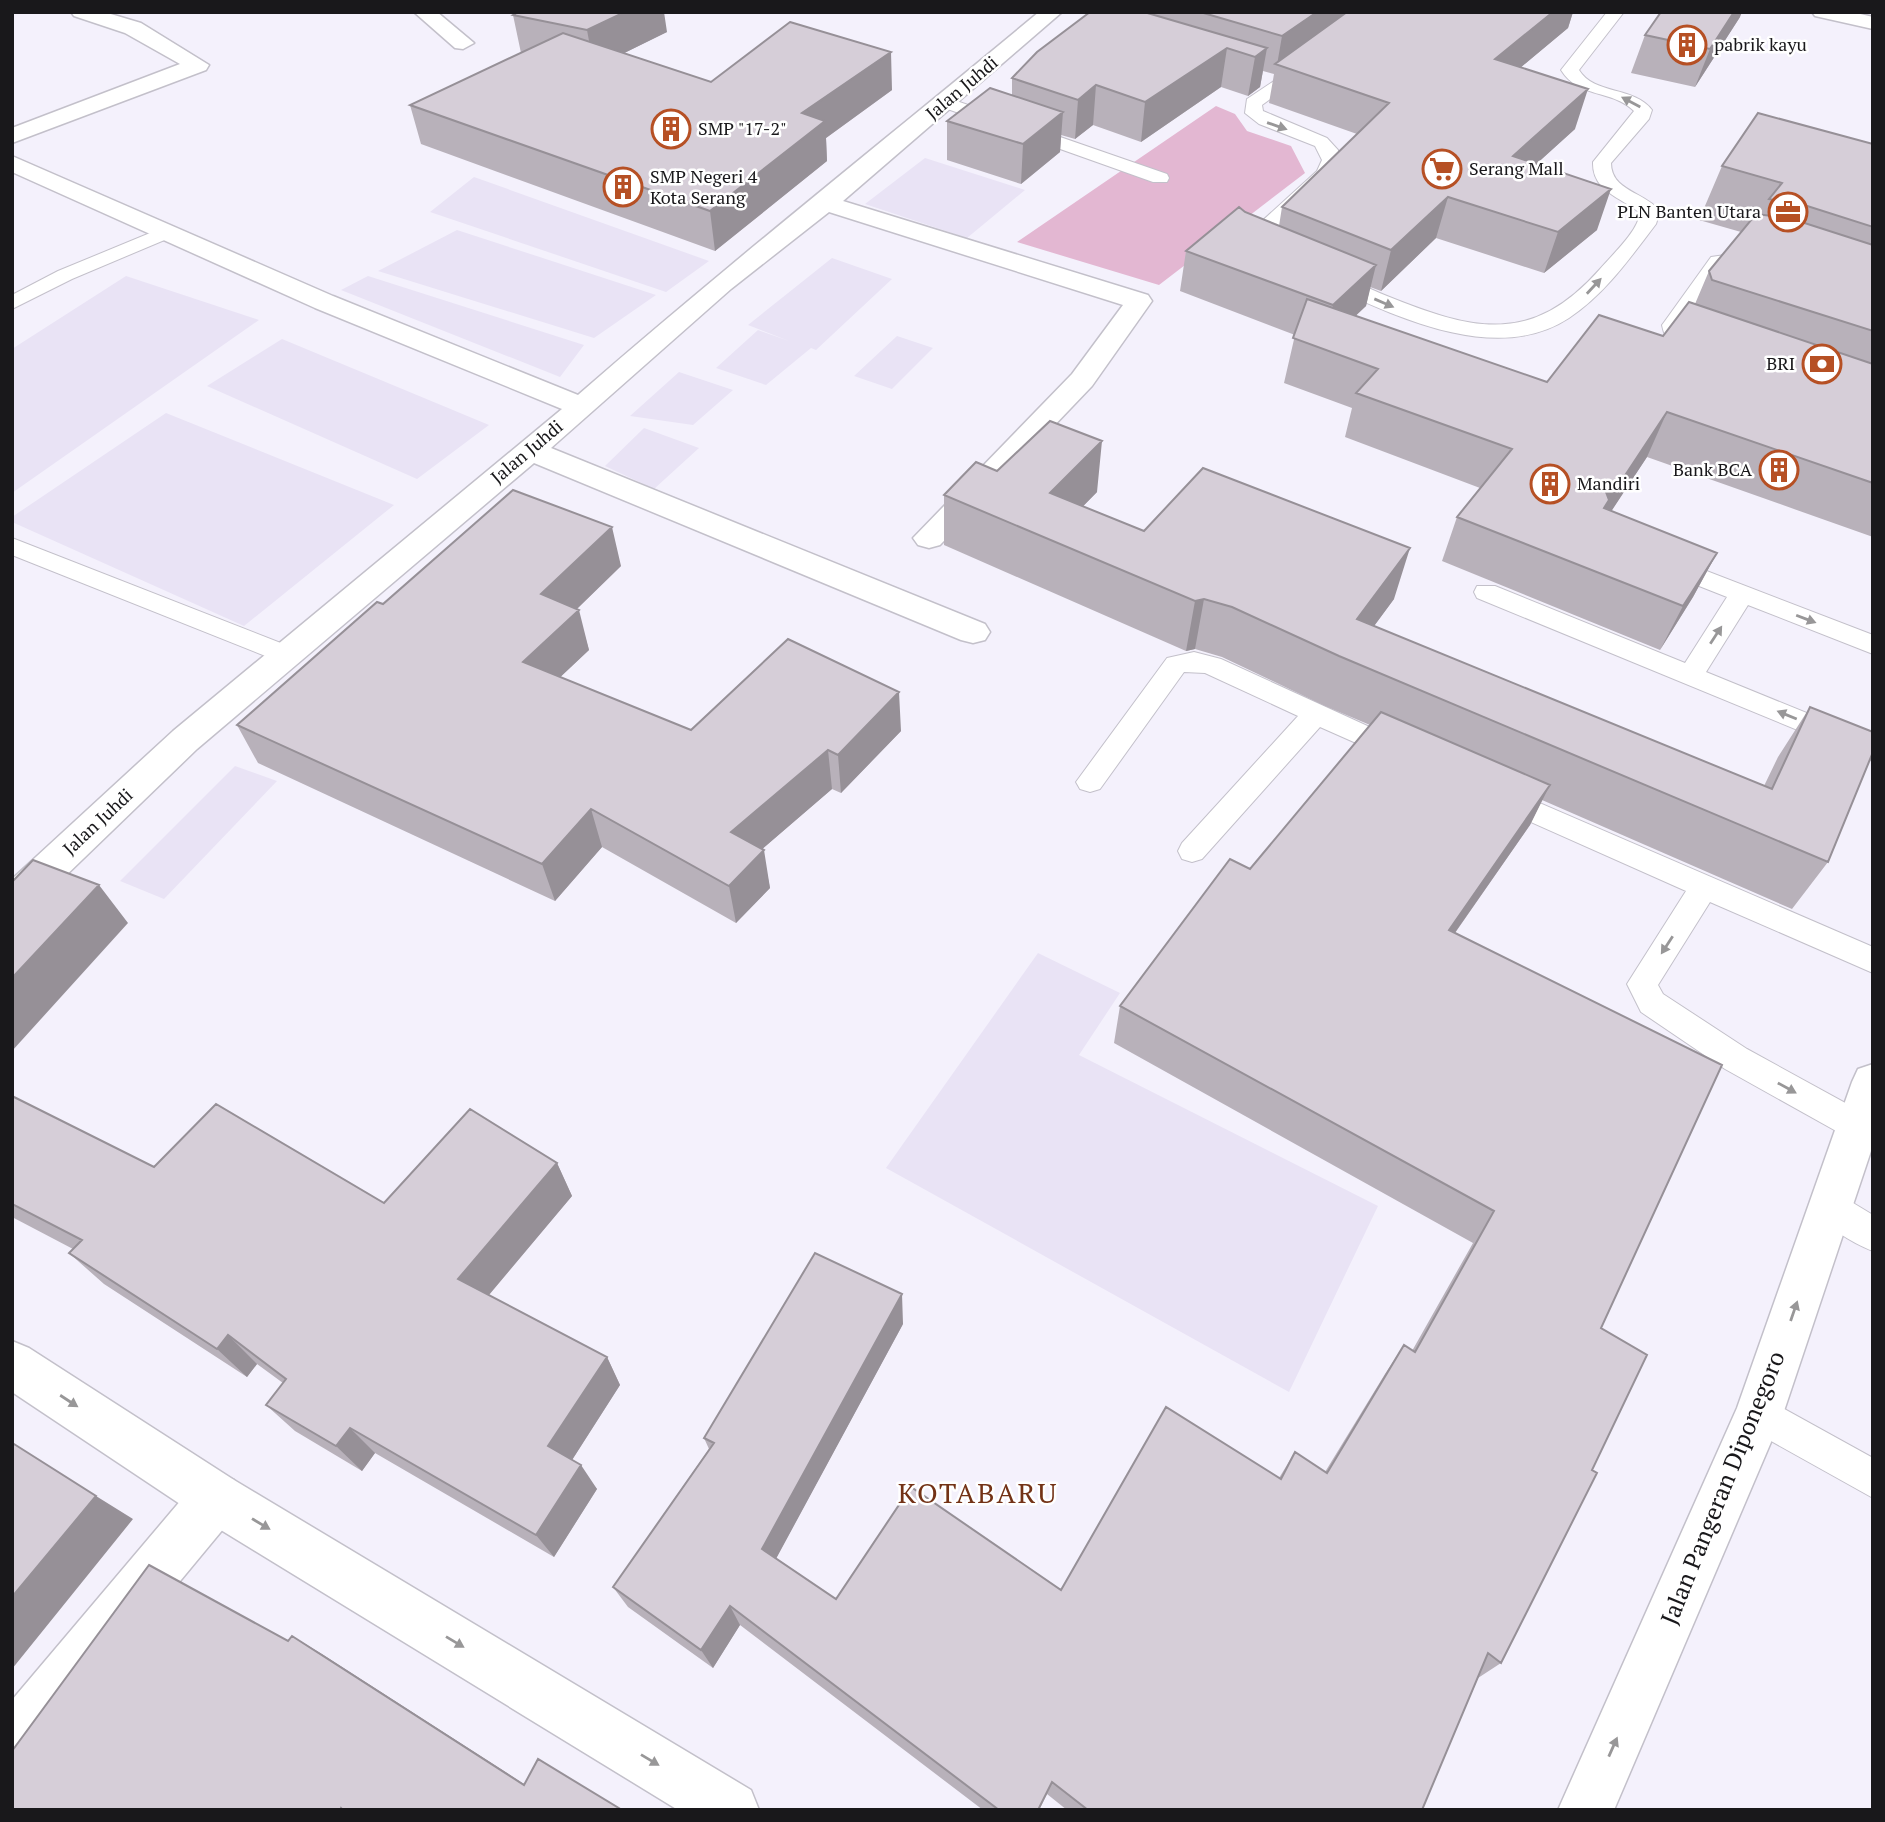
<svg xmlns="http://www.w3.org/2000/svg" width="1885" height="1822" font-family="'PT Serif',serif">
	<rect width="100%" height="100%" fill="#f4f1fc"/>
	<path fill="#e9e3f5" d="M925,158L1025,190L967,238L865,204Z
		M474,177L709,261L666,292L430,212Z
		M457,230L656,295L594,338L378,271Z
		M832,258L892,279L816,350L811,348L766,385L716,368L758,330L789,341L748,325Z
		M126,276L259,320L12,493V349Z
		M368,276L584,345L560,377L341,290Z
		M897,336L933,348L892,389L854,376Z
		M282,339L489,425L417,479L207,386Z
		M679,372L733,390L693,425L630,416Z
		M166,413L394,505L244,626L12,522V517Z
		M644,428L699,448L654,489L605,466Z
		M235,766L277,781L164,899L120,881Z
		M1038,953L1120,993L1079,1055L1378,1206L1289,1392L886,1168Z"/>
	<path fill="#e3b7d2" d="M1216,106L1235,114L1247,131L1291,146L1305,173L1159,285L1017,242Z"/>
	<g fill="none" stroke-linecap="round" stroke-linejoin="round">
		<defs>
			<path id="service" d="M1607,12H1624L1579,70C1594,95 1634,86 1652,110L1649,119L1611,163C1611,191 1645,192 1660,211L1656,224C1630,258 1605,294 1569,318C1496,366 1395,316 1325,284L1322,280L1332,274C1351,279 1369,289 1387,296C1474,331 1532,346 1600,269C1613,254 1638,231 1640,213C1621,197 1592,192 1593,162L1634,111C1612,89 1579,99 1561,70Z
				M1304,61L1312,66L1310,70L1262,105L1263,111L1327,138L1338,150L1340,160L1332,177L1259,244L1263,249L1260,253H1246L1236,246L1239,242L1317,171L1322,160L1315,146L1259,124L1245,113L1247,99Z
				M945,97L1167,174L1169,178L1167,182H1153L939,106L936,102L939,98Z
				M167,226L174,228L177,232L174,236L72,279L12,309V295L58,271Z
				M1739,253L1749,259L1746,263L1724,266L1682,325L1685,334L1702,345L1698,349C1681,354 1665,343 1662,325L1665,321L1711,257Z
				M12,538L296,649L300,655L296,661L287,664L278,661L12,555Z
				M1665,555L1873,635V654L1748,605L1706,672L1873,740V761L1477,598L1474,592L1477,586H1495L1685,663L1727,597L1656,569L1653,563L1656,557Z
				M1194,652L1221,659L1409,745L1413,752L1409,759L1399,762L1320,727L1202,859L1192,862L1182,859L1178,851L1182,843L1298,716L1205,673L1184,672L1100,789L1090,792L1080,789L1076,782L1167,658Z
				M1498,785L1873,947V973L1710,902L1658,985L1663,994L1747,1049L1869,1116L1873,1124L1869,1136L1857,1141L1845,1136L1725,1069L1641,1012L1627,984L1686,891L1488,803L1484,796L1488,789Z
				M1830,1189L1873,1215V1251C1852,1243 1822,1225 1813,1205L1818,1194Z
				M1759,1395L1873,1458V1498L1746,1427L1740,1414L1746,1401Z"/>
			<path id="minor" d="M71,12H104L141,23L209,65L206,70L12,143V128L180,64L125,33L74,16Z
				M414,12H437L474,43L463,49L455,48Z
				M1039,12H1062L843,201L1148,295L1152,301L1092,386L940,545L929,548L918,545L913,538L1072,374L1123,305L829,212L731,289L551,448L985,624L990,632L985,640L973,643L961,640L534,463L197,749L26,914L12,918V879L173,731L562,409L315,308L12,172V156L333,296L578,395C728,264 885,140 1039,12Z
				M216,1473L234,1480L241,1498L234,1516L31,1761L12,1769V1700L198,1480Z"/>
			<path id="secondary" d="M1812,12H1852L1873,17V29L1815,16Z
				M1873,1064V1145L1783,1414L1614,1810H1558L1737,1408L1852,1082L1858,1069Z
				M12,1341L29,1348L234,1480L751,1790L759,1810H678L198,1516L12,1392Z"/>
		</defs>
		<use href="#service" stroke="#c3c0ca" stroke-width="2"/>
		<use href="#minor" stroke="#c3c0ca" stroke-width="3"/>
		<use href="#secondary" stroke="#c3c0ca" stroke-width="3"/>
		<use href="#service" fill="#fff" fill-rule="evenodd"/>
		<use href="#minor" fill="#fff" fill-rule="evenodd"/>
		<use href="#secondary" fill="#fff" fill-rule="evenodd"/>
	</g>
	<path fill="#b8b1ba" d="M1090,12H1573L1568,28L1521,67L1575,129L1536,164L1597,230L1544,273L1436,238L1381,291L1370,287L1366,306L1355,316L1547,382L1663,336L1695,304L1709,271L1741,232L1699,220L1722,166L1873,144V537L1647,457L1611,511L1717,553L1693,597L1660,650L1442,561L1457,517L1480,488L1345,437L1352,408L1284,383L1295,335L1180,291L1186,251L1245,212L1279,226L1282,207L1357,134L1269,103L1274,74L1263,71L1260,87L1248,96L1221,87L1141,142L1093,125L1075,139L1061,135L1060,152L1021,184L947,160V121L1012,95V78Z
		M513,15L667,32L624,53L711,82L892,90L826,138L827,161L715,251L421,144L410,105L521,53Z
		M1740,17L1695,87L1631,73L1645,35Z
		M997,471L1097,492L1083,506L1144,531L1394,599L1374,626L1764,786L1778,757L1810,707L1828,862L1792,909L1542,800L1530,825L1455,933L1601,1328L1592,1470L1501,1663L1478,1678L1422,1810H1067L1047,1794L1039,1810H983L740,1625L713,1668L628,1607L613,1587L709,1449L704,1438L903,1324L776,1558L836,1599L1061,1590L1279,1478L1295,1452L1325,1472L1385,1374L1404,1345L1412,1351L1473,1243L1114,1043L1120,1006L1250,869L1370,725L1325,706L1222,657L1195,649L1186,651L944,545V495Z
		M621,566L577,609L589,650L560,677L691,730L901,731L841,793L832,789L762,849L770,888L736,923L602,847L555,901L258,763L237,725L383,604Z
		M12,1096L154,1167L384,1203L557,1163L572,1196L489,1295L607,1357L620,1385L572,1460L597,1489L554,1557L375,1453L362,1471L295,1431L266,1405L283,1383L257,1364L247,1377L104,1284L69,1253L73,1249L12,1217Z"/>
	<path fill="#969097" d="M625,12H664L667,32L594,68L587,30Z
		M1317,12H1362L1277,65L1282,36Z
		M1553,12H1573L1568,28L1484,98L1495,59Z
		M1734,12H1742L1740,17L1695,87L1710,49Z
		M1227,48L1221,87L1141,142L1145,102Z
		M1267,48L1260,87L1248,96L1255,57Z
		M891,52L892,90L826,138L827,161L715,251L710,211L802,113Z
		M1096,85L1093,125L1075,139L1078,100Z
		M1588,89L1575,129L1501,196L1513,156Z
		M1063,112L1060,152L1021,184L1023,144Z
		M1611,189L1597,230L1544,273L1558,232Z
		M1448,197L1436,238L1381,291L1391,250Z
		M1376,265L1366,306L1324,346L1333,305Z
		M1667,412L1647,457L1601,527L1590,531L1609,486Z
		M1102,441L1097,492L1050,540V493Z
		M612,527L621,566L552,633L541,594Z
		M1410,548L1394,599L1349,660L1357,619Z
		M1717,553L1693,597L1660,650L1683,606Z
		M1204,599L1195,649L1186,651L1195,601Z
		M579,610L589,650L535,701L523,662Z
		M899,692L901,731L841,793L838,755Z
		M828,750L832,789L738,870L731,832Z
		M1550,785L1530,825L1431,967L1449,930Z
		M591,809L602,847L555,901L542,864Z
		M764,850L770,888L736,923L729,886Z
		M99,885L128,923L12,1051V978Z
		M557,1163L572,1196L477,1309L458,1279Z
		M902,1294L903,1324L770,1570L762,1549Z
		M228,1335L257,1364L247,1377L217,1349Z
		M607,1357L620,1385L565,1471L548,1446Z
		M350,1428L375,1453L362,1471L336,1446Z
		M581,1465L597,1489L554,1557L536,1535Z
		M96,1496L133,1519L12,1669V1597Z
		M730,1606L740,1625L713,1668L701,1650Z
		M292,1636L322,1654L544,1797L524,1785Z"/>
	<path fill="#d6ced8" stroke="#969097" stroke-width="2" d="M518,12H625L587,30L513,15Z
		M1090,12H1144L1267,48L1255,57L1227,48L1145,102L1096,85L1078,100L1012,78L1037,52Z
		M1200,12H1317L1282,36Z
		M1347,12H1553L1495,59L1588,89L1513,156L1611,189L1558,232L1448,197L1391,250L1282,207L1389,103L1275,64Z
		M1661,12H1734L1710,49L1645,35Z
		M790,22L891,52L802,113L825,121L710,211L410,105L563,33L711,82Z
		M990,88L1063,112L1023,144L947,121Z
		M1758,113L1873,144V227L1801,204L1769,199L1782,183L1722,166Z
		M1239,207L1245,212L1376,265L1333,305L1186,251Z
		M1756,214L1789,218L1873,245V331L1712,280L1709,271Z
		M1307,299L1547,382L1599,315L1663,336L1689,302L1873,364V483L1667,412L1620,483L1609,486L1606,492L1609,500L1604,508L1717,553L1683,606L1457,517L1512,449L1356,393L1378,369L1293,338Z
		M1050,421L1102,441L1050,493L1144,531L1203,468L1410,548L1357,619L1772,789L1810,707L1873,732V752L1828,862L1339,656L1232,607L1204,599L1195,601L944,495L976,462L997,471Z
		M513,490L612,527L541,594L579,610L523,662L691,730L788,639L899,692L838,755L828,750L731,832L764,850L729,886L591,809L542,864L237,725L377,602L383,604Z
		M1381,712L1550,785L1449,930L1722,1065L1601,1328L1647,1355L1592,1470L1597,1473L1501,1663L1488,1653L1422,1810H1088L1052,1782L1038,1810H999L730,1606L701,1650L613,1587L714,1443L704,1438L815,1253L902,1294L762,1549L836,1599L911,1487L1061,1590L1166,1407L1281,1479L1295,1452L1327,1473L1404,1345L1415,1352L1494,1211L1120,1006L1230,859L1250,869Z
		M33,860L99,885L12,978V882Z
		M12,1096L154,1167L216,1104L384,1203L470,1109L557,1163L458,1279L607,1357L548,1446L581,1465L536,1535L350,1428L336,1446L266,1405L286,1379L228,1335L217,1349L69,1253L82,1240L12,1204Z
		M14,1444L96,1496L12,1597V1446Z
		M149,1565L288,1641L292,1636L524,1785L538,1759L622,1810H343L341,1808L340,1810H12V1751Z"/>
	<defs><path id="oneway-solid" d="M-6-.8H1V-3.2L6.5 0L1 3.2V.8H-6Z" transform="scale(1.75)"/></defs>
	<g fill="#989798">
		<use href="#oneway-solid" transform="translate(1631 102) rotate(-152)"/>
		<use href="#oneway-solid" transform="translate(1277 126) rotate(19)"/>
		<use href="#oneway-solid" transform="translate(1594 286) rotate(-47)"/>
		<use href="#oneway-solid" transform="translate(1384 303) rotate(23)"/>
		<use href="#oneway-solid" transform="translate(1806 619) rotate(21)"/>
		<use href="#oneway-solid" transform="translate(1716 635) rotate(-57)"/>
		<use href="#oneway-solid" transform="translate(1787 715) rotate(-158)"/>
		<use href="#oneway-solid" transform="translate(1667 945) rotate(123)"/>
		<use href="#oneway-solid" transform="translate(1787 1088) rotate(29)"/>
		<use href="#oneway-solid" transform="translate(1794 1311) rotate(-71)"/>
		<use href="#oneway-solid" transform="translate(69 1401) rotate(33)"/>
		<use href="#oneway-solid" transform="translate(261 1524) rotate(31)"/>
		<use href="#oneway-solid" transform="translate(455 1642) rotate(31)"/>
		<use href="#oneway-solid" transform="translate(1613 1747) rotate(-66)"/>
		<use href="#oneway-solid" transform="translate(650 1760) rotate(31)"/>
	</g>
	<defs>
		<symbol id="building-ring" viewBox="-11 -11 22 22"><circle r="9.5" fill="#fff" stroke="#b65024" stroke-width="1.5"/><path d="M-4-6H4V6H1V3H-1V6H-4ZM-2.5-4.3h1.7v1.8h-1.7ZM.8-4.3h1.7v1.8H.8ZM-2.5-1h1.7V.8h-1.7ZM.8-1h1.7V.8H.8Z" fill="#b65024"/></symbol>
		<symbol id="supermarket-ring" viewBox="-11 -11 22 22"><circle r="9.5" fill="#fff" stroke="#b65024" stroke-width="1.5"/><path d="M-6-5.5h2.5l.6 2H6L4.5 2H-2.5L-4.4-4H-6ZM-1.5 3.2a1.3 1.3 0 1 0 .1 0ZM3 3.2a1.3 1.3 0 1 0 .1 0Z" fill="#b65024"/></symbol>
		<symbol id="office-ring" viewBox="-11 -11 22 22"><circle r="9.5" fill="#fff" stroke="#b65024" stroke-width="1.5"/><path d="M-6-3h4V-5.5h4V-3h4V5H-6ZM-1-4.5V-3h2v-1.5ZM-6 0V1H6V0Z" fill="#b65024"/></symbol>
		<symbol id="bank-ring" viewBox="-11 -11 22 22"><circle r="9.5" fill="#fff" stroke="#b65024" stroke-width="1.5"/><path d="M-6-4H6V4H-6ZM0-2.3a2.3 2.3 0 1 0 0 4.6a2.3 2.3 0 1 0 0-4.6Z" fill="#b65024"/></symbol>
	</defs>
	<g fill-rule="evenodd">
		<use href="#building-ring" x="1665" y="23" width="44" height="44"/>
		<use href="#building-ring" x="649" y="107" width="44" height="44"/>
		<use href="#supermarket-ring" x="1420" y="147" width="44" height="44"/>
		<use href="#building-ring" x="601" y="165" width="44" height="44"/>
		<use href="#office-ring" x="1766" y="190" width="44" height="44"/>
		<use href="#bank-ring" x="1800" y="342" width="44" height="44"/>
		<use href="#building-ring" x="1757" y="448" width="44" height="44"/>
		<use href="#building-ring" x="1528" y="462" width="44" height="44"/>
	</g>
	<g text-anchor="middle" stroke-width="5" stroke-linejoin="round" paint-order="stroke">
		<g font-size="18" fill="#19181b" stroke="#fff" text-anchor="start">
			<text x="1714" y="51">pabrik kayu</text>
			<text x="698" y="135">SMP "17-2"</text>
			<text x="1469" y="175">Serang Mall</text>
			<text x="650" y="183">SMP Negeri 4<tspan x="650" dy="21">Kota Serang</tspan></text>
			<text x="1761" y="218" text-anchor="end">PLN Banten Utara</text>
			<text x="1795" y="370" text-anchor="end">BRI</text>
			<text x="1752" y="476" text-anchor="end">Bank BCA</text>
			<text x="1577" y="490">Mandiri</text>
		</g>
		<g font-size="18" fill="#19181b" stroke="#fff">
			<text transform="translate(962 88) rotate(-40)" y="6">Jalan Juhdi</text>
			<text transform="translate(527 452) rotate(-40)" y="6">Jalan Juhdi</text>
			<text transform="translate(98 822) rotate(-43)" y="6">Jalan Juhdi</text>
		</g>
		<g font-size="24" fill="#19181b" stroke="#fff">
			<text transform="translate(1723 1488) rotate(-68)" y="8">Jalan Pangeran Diponegoro</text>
		</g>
		<g font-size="28" letter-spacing="2" fill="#733216" stroke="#fff">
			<text x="978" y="1503">KOTABARU</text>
		</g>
	</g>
	<rect width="1885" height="1822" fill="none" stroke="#19181b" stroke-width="28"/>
</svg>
